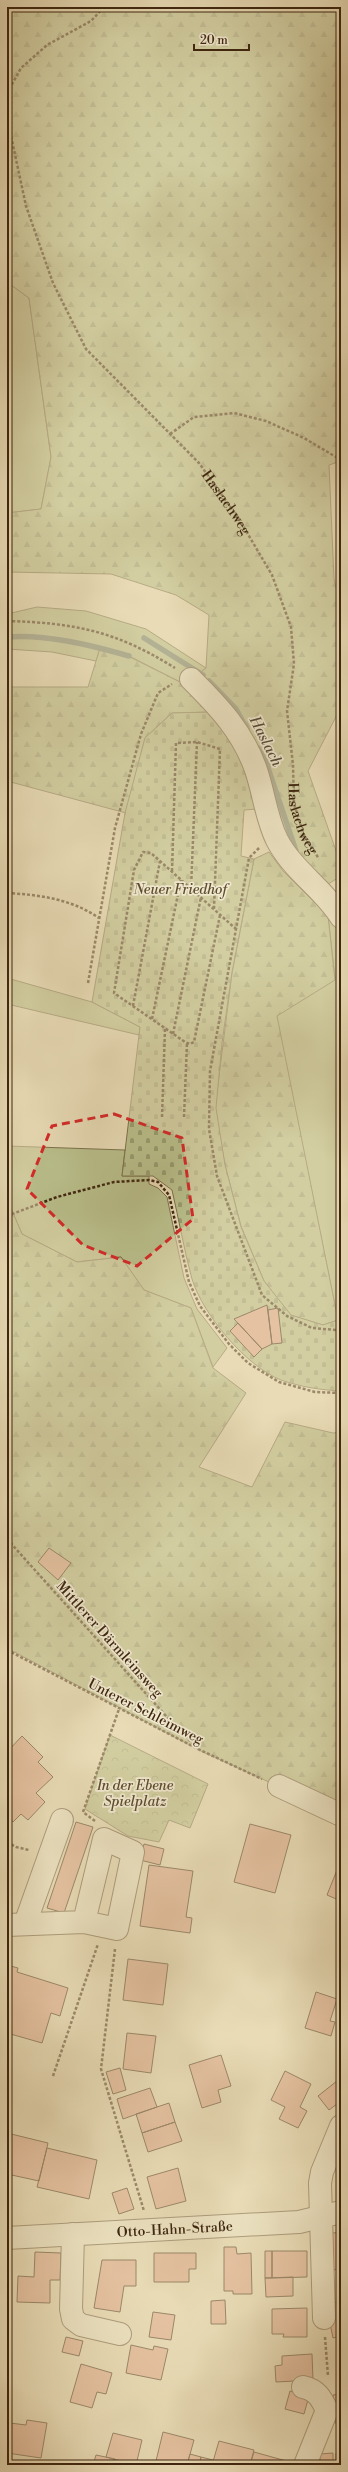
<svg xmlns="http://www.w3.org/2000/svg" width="348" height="2472" font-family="'Libre Bodoni',serif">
	<defs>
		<pattern id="forest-firs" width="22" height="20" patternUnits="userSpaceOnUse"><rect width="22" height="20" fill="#b9bf8b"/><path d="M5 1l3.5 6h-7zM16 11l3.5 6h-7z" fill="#989b70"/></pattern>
		<pattern id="cemetery-stones" width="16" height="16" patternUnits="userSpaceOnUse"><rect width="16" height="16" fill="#b9bf8b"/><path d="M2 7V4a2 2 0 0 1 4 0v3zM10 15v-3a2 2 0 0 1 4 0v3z" fill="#989b70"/></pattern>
		<pattern id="park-crowns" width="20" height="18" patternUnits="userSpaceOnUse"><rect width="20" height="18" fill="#b9bf8b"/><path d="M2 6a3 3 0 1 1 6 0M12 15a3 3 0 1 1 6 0" fill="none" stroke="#989b70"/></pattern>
	</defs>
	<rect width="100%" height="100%" fill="#e8dbb5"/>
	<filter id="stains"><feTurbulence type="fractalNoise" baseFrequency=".005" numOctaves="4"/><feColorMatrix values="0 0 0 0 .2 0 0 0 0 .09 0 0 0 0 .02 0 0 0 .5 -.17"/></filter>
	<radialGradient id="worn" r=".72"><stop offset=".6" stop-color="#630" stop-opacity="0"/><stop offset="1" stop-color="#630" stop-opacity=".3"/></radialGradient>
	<path fill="#b9bf8b" stroke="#7c724d" d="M11,285L29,298L51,457L41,509L7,513V300Z
		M37,607L86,611L146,629L206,668L186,685L129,656L101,648L96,661L52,652L7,649V614Z
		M328,916L341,933V1319L338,1320L276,1016L335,979Z
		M7,978L92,1002L140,1027L139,1035L7,1004Z
		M7,1146L125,1150L122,1176H149V1184L158,1188L167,1197L184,1278L197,1309L227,1348L213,1367L191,1308L144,1290L121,1257L77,1262L22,1234L7,1199Z"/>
	<path fill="url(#forest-firs)" stroke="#7c724d" d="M7,7H341V461L329,465L334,579L341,610V707L308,771L341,865V876L325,886L295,860L195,677L206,668L209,615L176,595L111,574L7,572V513L41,509L51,457L29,298L7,282Z
		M100,648L128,656L186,685L213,712L172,713L145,738L126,813L7,781V687H88Z
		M269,852L283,871L328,916L335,980L277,1016L338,1320L323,1325L290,1315L264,1281L241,1226L225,1165L215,1108L232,973L254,859Z
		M7,1199L22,1234L77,1262L121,1257L144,1290L191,1308L213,1368L246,1393L199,1467L252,1487L285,1422L333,1433L341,1432V1815L201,1751L7,1648Z"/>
	<path fill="url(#cemetery-stones)" stroke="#7c724d" d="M213,712L237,747L257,809L244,810L241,856L254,859L232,972L222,1043L216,1108L225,1165L241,1227L264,1281L291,1315L323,1325L341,1319V1391C321,1390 301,1387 281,1380C246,1366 203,1315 192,1279C184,1250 179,1220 172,1190L153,1176H122L140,1027L92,1002L125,813L145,738L172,713Z"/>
	<path fill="url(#park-crowns)" stroke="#7c724d" d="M110,1735L208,1784L190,1828L169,1820L159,1842L128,1836L85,1809Z"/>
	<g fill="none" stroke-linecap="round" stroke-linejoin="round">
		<path stroke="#737f6e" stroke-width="5.5" d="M7,637C47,634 90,645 129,656
			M144,638L203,675
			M209,681L236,709L247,729
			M258,748L266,762L296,851"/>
	</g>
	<path fill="#e3a48b" stroke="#3e260f" d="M267,1305L272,1344L262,1349L234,1319Z
		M278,1308L282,1343L272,1344L268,1310Z
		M238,1323L262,1349L254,1357L230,1331Z
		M49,1548L71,1563L58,1580L38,1562Z
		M22,1736L43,1757L38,1762L53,1777L36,1793L45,1802L28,1820L21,1814L13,1822L9,1819L7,1821V1752Z
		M76,1822L93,1827L64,1913L47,1908Z
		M250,1824L291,1835L275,1893L234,1882Z
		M144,1844L164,1849L160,1865L140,1860Z
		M341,1860V1901L327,1895Z
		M149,1865L193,1871L186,1917L192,1918L190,1933L140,1926Z
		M128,1959L168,1964L163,2005L123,2000Z
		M7,1965L18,1968L17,1972L68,1988L60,2016L51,2013L42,2043L7,2033Z
		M316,1992L337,1999L330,2021L335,2022L331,2036L305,2028Z
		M127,2033L156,2036L151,2073L123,2069Z
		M221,2055L231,2086L218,2090L221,2102L202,2108L189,2065Z
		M120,2068L126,2090L113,2094L106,2072Z
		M285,2071L311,2084L300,2107L307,2111L298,2128L279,2119L285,2107L271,2100Z
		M337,2081L341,2085V2101L329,2110L318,2096Z
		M150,2088L157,2107L123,2119L117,2099Z
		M169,2103L175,2122L142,2133L136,2114Z
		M175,2122L182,2141L148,2152L142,2133Z
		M7,2133L48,2143L39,2181L7,2174Z
		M47,2148L97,2160L89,2199L37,2187Z
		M178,2168L186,2201L156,2209L147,2177Z
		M127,2188L134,2209L119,2214L112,2193Z
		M341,2232V2269L332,2270L326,2234Z
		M224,2247H236L237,2254L251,2253L252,2294H233V2291H224Z
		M265,2251H272V2278H265Z
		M272,2251H307V2277L272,2278Z
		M35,2252L61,2253L60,2280H50V2303L17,2302L18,2276L34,2277Z
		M154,2253H196V2269H189V2282H154Z
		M102,2260H136V2286H124L120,2312L94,2308Z
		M293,2277V2296L266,2297L265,2278Z
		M225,2300L226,2324H211V2301Z
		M341,2301V2336L333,2338L326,2304Z
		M307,2308V2337H283L284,2334H272V2309Z
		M153,2312L175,2315L171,2340L149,2337Z
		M66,2337L83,2341L79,2356L62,2352Z
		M131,2345L153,2350L154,2346L168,2349L161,2380L126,2373Z
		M312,2354L313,2380L276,2382L275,2366L282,2365V2356Z
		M81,2364L112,2373L106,2394L97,2392L92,2408L70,2402Z
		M337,2369H341V2405V2402L334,2403L333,2395L340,2394Z
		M290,2391L309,2396L304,2414L285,2409Z
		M341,2411V2424H336L335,2412Z
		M27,2420L47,2423L41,2458L7,2453V2436L10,2423L26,2425Z
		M163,2432L194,2440L187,2465H155Z
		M113,2433L142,2440L136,2465L106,2457Z
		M219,2441L254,2450L250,2465H212Z
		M254,2452L290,2462L289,2465H250Z
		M333,2453V2462L320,2463V2454Z
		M336,2453H341V2465H336Z
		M190,2454L201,2457L199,2465H187Z
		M96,2455L115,2459L113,2465H93Z
		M201,2457L213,2460L212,2465H199Z"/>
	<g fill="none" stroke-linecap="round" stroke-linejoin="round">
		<defs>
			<g id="minor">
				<path d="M191,679C219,707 243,732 256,770C264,793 266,818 277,840C293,871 323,888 341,917"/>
				<path d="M279,1786L341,1815"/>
				<path d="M25,1924L62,1820"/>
				<path d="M7,1925L84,1922L117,1929L133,1852L104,1839L84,1922"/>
				<path d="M73,2234L71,2309L73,2319L81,2325L120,2334"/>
				<path id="s2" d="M7,2238L299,2222L341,2212"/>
				<path d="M324,2318L320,2183L322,2172L341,2126"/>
				<path d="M303,2387C317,2390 321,2398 327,2410L305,2465"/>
			</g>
		</defs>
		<use href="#minor" stroke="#685338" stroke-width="24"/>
		<g stroke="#3e260f" stroke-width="2.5" stroke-dasharray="3 2" stroke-linecap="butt">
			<path id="s1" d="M104,7L91,21L47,45L21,68L11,86V136L26,206L53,283L86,349L199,463L239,519L272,575L291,627L294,664L287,711L293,765L294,804L304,835L319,859"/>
			<path d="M7,129L10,136"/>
			<path d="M170,434L194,417L234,413L266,421L304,438L341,460"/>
			<path d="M7,621C75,623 116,631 175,668"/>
			<path d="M259,848L249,858L210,1071L209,1129L217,1176L262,1295L287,1316L312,1328L336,1330L341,1329"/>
			<path d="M172,871L176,743L197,742L220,749L214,909"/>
			<path d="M191,889L197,742"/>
			<path d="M7,893C41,895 71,899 99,918"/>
			<path d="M220,915L194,1042L190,1044L185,1042L114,993L134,870L143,852L151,853L236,929"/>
			<path d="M88,983L115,828L141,734L158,693L172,684"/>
			<path d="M133,1006L160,861"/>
			<path d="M152,1019L181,880"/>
			<path d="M173,1034L201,897"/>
			<path d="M162,1117L165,1029"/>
			<path d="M184,1117L187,1043"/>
			<path d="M7,1216L57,1197L114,1182L149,1180L158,1182L169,1195L189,1282L200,1306L229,1344L248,1363L279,1382L315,1392L341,1393"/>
			<path d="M7,1539L166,1716L198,1749"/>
			<path d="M7,1650L200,1750L262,1779"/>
			<path d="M95,1821L83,1812L119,1709"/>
			<path d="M7,1842L16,1847L29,1850"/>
			<path d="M115,1949L101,2069L144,2211"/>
			<path d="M53,2076L98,1944"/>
			<path d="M325,2337L328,2376"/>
		</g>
		<use href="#minor" stroke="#f0e8cf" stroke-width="22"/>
	</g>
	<path d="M0 0H348V2472H0ZM114,1114L182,1138L193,1219L137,1266L83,1245L27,1189L52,1126Z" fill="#e8dbb5" fill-opacity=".55" fill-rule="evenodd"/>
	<path fill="none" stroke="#d62828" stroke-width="3" stroke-dasharray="8 5" stroke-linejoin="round" d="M114,1114L182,1138L193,1219L137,1266L83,1245L27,1189L52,1126Z"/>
	<g text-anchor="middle" stroke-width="3.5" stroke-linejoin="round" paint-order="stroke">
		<g font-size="14" fill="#3e260f" stroke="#f0e8cf">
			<text dy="5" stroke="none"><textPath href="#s1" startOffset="610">Haslachweg</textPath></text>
			<text dy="5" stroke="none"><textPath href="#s1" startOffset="945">Haslachweg</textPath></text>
			<text transform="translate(110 1639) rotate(48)" y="5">Mittlerer Därmleinsweg</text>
			<text transform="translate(146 1711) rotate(27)" y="5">Unterer Schleimweg</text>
			<text dy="5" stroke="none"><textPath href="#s2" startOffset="168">Otto-Hahn-Straße</textPath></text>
		</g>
		<g font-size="14" font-style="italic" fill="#5d4c2e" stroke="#f0e8cf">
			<text x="180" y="894">Neuer Friedhof</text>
			<text x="135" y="1790">In der Ebene<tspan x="135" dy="16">Spielplatz</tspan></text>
		</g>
		<g font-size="15" font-style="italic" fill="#544b37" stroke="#f0e8cf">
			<text transform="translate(266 741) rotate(63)" y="5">Haslach</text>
		</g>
	</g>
	<rect width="348" height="2472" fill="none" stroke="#e8dbb5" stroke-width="24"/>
	<rect x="8" y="8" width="332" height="2456" fill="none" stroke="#3e260f" stroke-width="2"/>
	<rect x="12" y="12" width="324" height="2448" fill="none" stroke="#3e260f"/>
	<path d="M194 44v6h55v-6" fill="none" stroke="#3e260f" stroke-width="2"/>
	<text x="200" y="44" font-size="12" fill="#3e260f" stroke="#f0e8cf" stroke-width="3" paint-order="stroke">20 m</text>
	<rect width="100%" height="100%" filter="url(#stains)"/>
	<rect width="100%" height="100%" fill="url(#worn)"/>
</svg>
